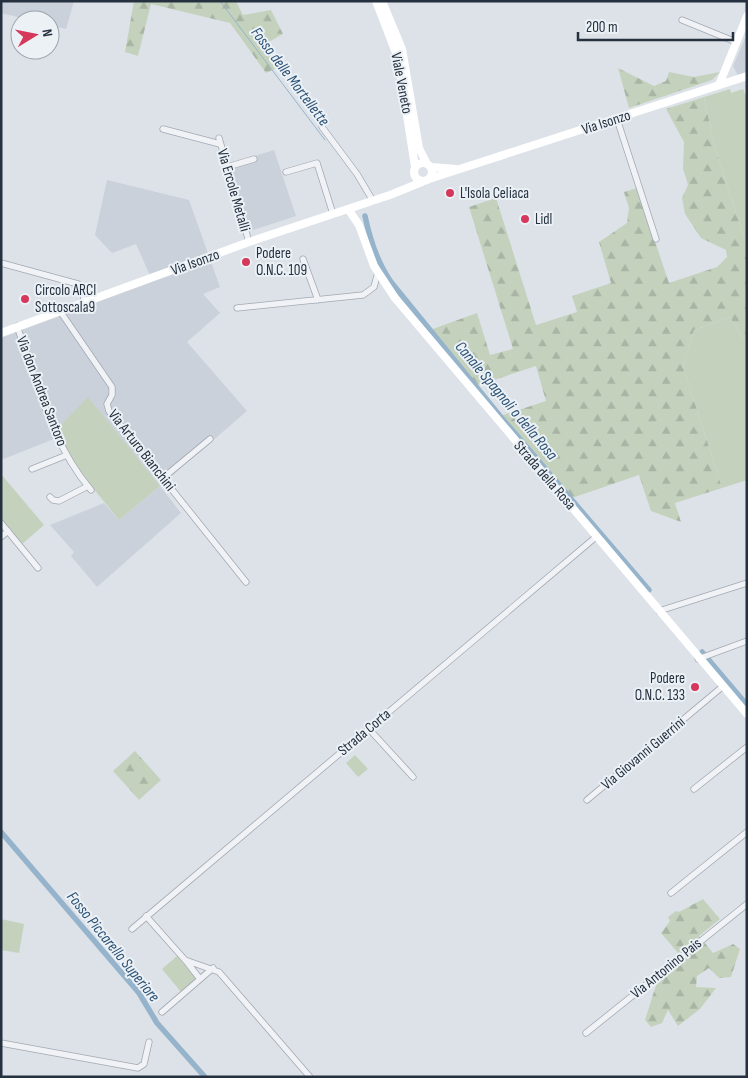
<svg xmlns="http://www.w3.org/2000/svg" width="748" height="1078" font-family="'Sofia Sans Condensed',sans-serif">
	<defs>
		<pattern id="forest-firs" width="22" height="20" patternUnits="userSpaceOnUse" patternTransform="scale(1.25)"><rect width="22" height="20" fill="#c4d2bd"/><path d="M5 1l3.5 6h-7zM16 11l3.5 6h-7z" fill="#a8b5a4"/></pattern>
	</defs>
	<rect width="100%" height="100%" fill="#dde2e8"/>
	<path fill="#cbd1da" d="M1,1H74L66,29L50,25V20H30L1,13Z
		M747,34V80L741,82L733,66Z
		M274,150L296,216L250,231L229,164Z
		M107,180L189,200L220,287L203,294L220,313L187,342L247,411L160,486L181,513L97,587L71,556L74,552L50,525L104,503L119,520L160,486L88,398L59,437L1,460V338L152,280L136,244L112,253L95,235Z"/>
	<path fill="#c4d2bd" d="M730,89L731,93L743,89L747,99V246L715,148L704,97Z
		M730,317L747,345V480L722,488L683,366L694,330Z
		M88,397L160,486L119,520L79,471L56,430Z
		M1,474L44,525L22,544L1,521Z
		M355,755L368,769L358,777L346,763Z
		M1,919L24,924L19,953L1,950Z
		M177,956L196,979L181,992L162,969Z"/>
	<path fill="url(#forest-firs)" d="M134,1H236L243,15L271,10L283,34L263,45L279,67L266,73L230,23L151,4L138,56L125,52Z
		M618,68L654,86L666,81L669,72L694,77L720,72L712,80L629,108Z
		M704,97L715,148L747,246V345L730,317L694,330L683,366L722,488L675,503L681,522L651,511L639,475L572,498L500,416L546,401L536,366L476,386L430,330L477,313L490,355L513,349L469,207L496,198L536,325L577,312L572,296L611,283L599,242L627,223L629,208L624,192L637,188L669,283L717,267L727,257L726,250L701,238L685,214L682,198L688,185L683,168L684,142L666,109Z
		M135,751L161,780L139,800L113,771Z
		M703,899L720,919L699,936L713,953L733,944L740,949L731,977L719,978L709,968L697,976L696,987L716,988L700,1009L678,1026L668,1010L662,1023L651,1027L645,1020L658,979L689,954L685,948L678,953L661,933L670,921L668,917L676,911L679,912Z"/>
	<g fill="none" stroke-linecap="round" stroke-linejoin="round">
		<path stroke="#95b3cb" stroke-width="1" d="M220,1L325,140"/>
		<path stroke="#95b3cb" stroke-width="5.5" d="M365,216C370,240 377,262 391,282L500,416L649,590
			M702,652L747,705
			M1,832L139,993L157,1023L205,1077"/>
		<defs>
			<path id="street" d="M682,20L736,42
				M617,119L656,239
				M322,127L357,174L373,201
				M163,129L220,144
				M219,138L249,242
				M227,167L254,159
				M286,172L317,163L333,214
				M303,259L318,300
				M1,263L78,284L83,289L84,302
				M237,308L363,295L374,287L378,272
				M60,311L112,387V395L107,404L109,411L246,582
				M17,326C37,382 52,445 91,490
				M32,469L67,455
				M163,478L210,439
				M50,497L53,500L59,501L88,486
				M1,523L38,568
				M1,537L8,531
				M659,611L747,583
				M698,659L747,641
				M369,729L413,777
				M694,789L747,747
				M587,800L722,687
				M671,893L747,832
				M146,916L185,960L219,972L310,1077
				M132,929L597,536
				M186,961L200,979
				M162,1012L213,968
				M586,1033L747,904
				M1,1043L138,1068L144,1064L149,1042"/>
		</defs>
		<use href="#street" stroke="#a2a9b2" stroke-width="7"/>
		<use href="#street" stroke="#f0f2f6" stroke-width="5.5"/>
		<path stroke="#fff" stroke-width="8" d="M376,1L398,58L415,167
			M382,1L402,49L419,148L427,164
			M719,85L747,16
			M414 172a9 9 0 1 1 18 0a9 9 0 1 1-18 0Z
			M431,167L456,169
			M429,179L747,76
			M348,209L359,225L374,266L395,298L747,714
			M1,333L249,242L390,195L422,182"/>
	</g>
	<g fill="#d6385b" stroke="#ecf1f6" stroke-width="2">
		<circle cx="450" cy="193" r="5"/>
		<circle cx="525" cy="219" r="5"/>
		<circle cx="246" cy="262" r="5"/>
		<circle cx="25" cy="299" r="5"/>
		<circle cx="695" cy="687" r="5"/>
	</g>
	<g text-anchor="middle" stroke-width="4" stroke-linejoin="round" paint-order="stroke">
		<g font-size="15" fill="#25313f" stroke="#ecf1f6">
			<text transform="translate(402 83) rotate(79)" y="5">Viale Veneto</text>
			<text transform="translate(606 122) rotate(-18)" y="5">Via Isonzo</text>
			<text transform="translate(234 190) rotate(74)" y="5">Via Ercole Metalli</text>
			<text transform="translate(195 262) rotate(-20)" y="5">Via Isonzo</text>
			<text transform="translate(42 391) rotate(69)" y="5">Via don Andrea Santoro</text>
			<text transform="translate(142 450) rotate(52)" y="5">Via Arturo Bianchini</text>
			<text transform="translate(545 475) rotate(49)" y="5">Strada della Rosa</text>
			<text transform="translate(364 732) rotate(-40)" y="5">Strada Corta</text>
			<text transform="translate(643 753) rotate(-40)" y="5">Via Giovanni Guerrini</text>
			<text transform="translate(666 968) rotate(-39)" y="5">Via Antonino Pais</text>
		</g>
		<g font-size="15" fill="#25313f" stroke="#ecf1f6" text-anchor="start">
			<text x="460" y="198">L'Isola Celiaca</text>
			<text x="535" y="224">Lidl</text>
			<text x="256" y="258">Podere<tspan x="256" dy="17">O.N.C. 109</tspan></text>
			<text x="35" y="295">Circolo ARCI<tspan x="35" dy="17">Sottoscala9</tspan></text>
			<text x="685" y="683" text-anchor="end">Podere<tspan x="685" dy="17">O.N.C. 133</tspan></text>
		</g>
		<g font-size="16" font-style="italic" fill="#2d5376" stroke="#ecf1f6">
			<text transform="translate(291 76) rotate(53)" y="6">Fosso delle Mortellette</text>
			<text transform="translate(507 400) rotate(50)" y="6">Canale Spagnoli o della Rosa</text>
			<text transform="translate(114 946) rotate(51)" y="6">Fosso Piccarello Superiore</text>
		</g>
	</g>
	<rect width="748" height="1078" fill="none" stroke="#25313f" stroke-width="5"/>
	<g transform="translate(35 35) rotate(80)"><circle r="24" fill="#ecf1f6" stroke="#9ca4ad"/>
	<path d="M0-4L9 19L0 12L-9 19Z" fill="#d6385b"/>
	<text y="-8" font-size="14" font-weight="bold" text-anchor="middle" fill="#25313f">N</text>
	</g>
	<path d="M578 32v8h155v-8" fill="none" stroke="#25313f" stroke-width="2.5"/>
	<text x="586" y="32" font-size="15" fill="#25313f" stroke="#ecf1f6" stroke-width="4" paint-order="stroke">200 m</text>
</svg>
